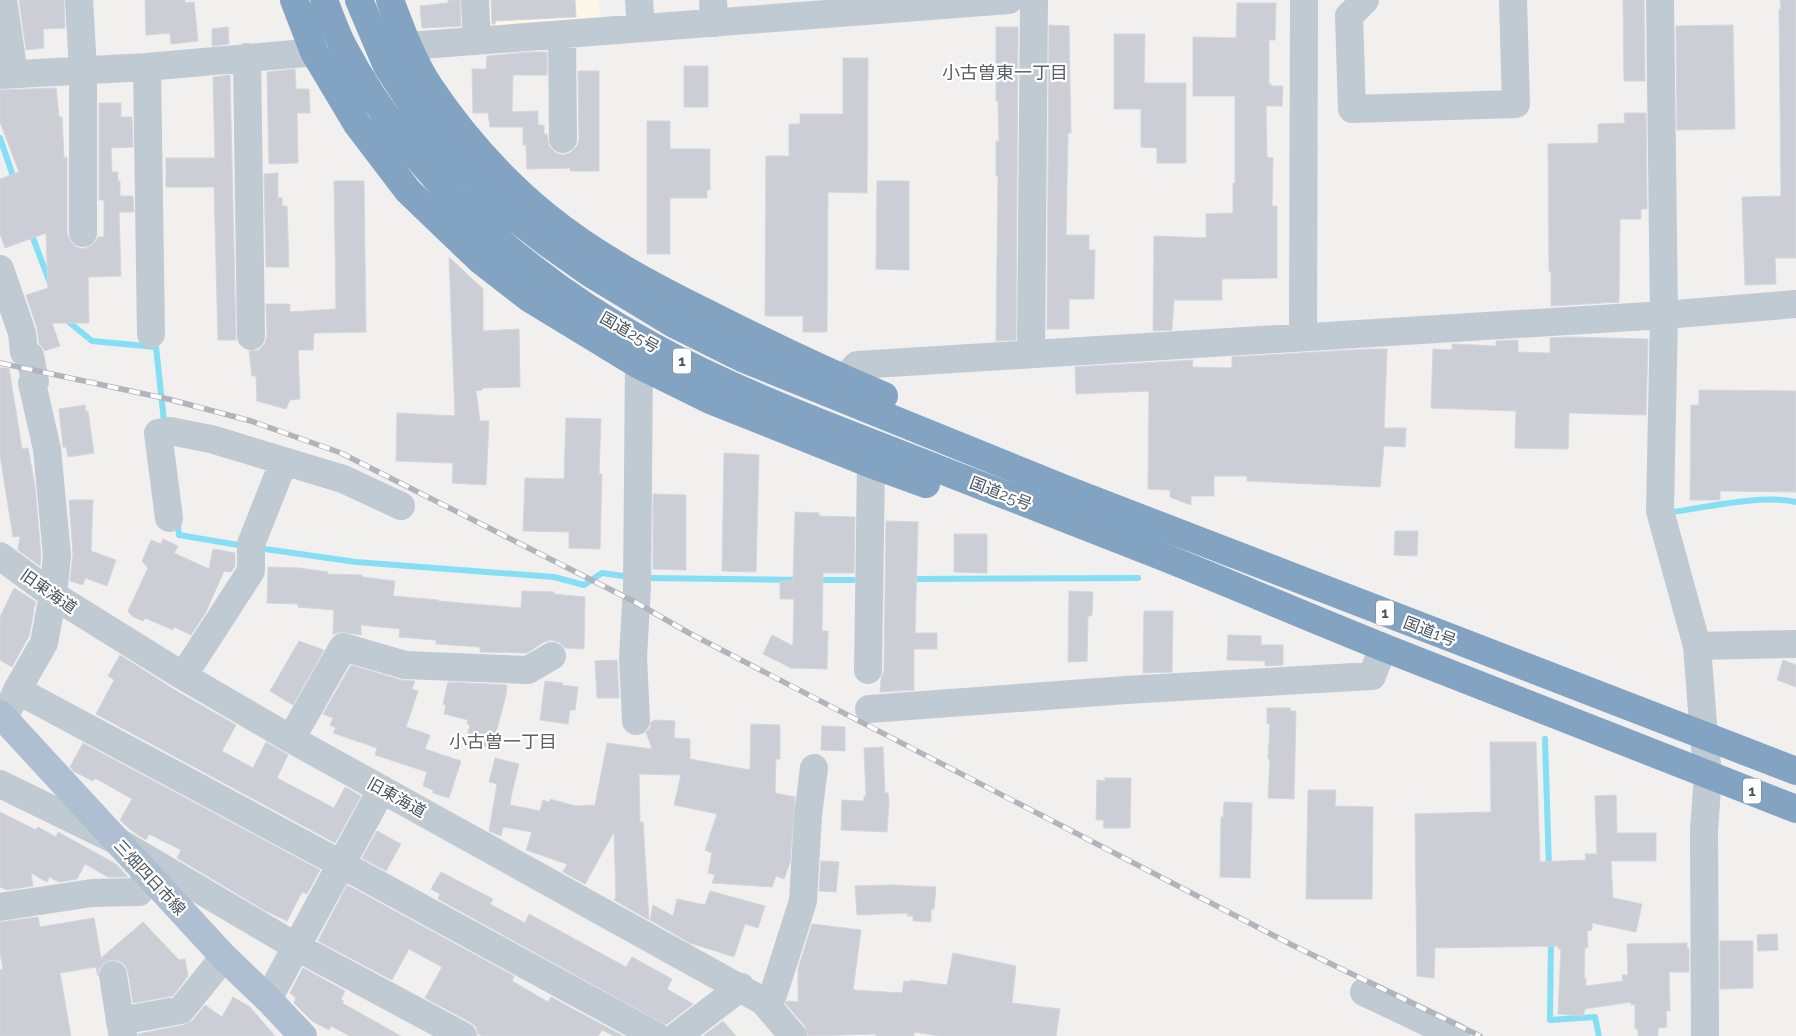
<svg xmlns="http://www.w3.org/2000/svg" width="1796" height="1036" font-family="Raleway,'Noto Sans JP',sans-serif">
	<rect width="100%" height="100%" fill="#f2efef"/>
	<path fill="#fef7e8" d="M481,0H599L601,23L483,30Z"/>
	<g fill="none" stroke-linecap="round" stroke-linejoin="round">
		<path stroke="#84def4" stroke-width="6" d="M0,138L15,182
			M30,230L50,283
			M64,318L92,341L156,347L164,421
			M1673,512C1707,507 1764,494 1796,502
			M177,520L179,535L244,546
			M258,548L356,562L554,577L584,585L602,573L630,577
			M649,578L800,580
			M908,579L1138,578
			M815,580H853
			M1545,739L1549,869
			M1551,939L1550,1020L1595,1017L1599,1036"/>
	</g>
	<path fill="#cbced5" stroke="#d3d6dc" d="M19,0H64L65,28L43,29L44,48L26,50Z
		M145,0H185V3L194,2L198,41L171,44L170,33L146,35Z
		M448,0H460L461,26L422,28L420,6L448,3Z
		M491,0H575L576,17L495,21V24H492Z
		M1623,0H1644L1645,81H1624Z
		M1780,0H1796V258H1775L1776,284L1745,285L1742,197L1781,196L1779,9H1781Z
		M1237,3H1276L1275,40H1269V84H1271V86H1283L1282,106H1266L1267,157L1273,158L1272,206H1277V278L1222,279V300H1174L1172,330L1153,331L1154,236L1206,238V214L1233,213V183H1235V96H1193V37L1236,38Z
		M1049,25L1069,26L1071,133H1068L1066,235H1089V250H1095L1094,299H1069V329H1047Z
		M1733,25L1735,129L1677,130L1676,26Z
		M228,27L229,44L212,46V29Z
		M996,27H1018L1016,340L996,341L998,176H996V141H999L998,101H996Z
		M1114,34H1145L1144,83H1186V163H1157V148L1141,147V109H1114Z
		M530,52H547V75H513L512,112L538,111V125H544V134H547L549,146L556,153L563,155L570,153L577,146L579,139L578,71H599V171H570V168L527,169L526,145H523V127H490L488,113H473L472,69H486L487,56Z
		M843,58H868L867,193L828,192L827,332H803V316H765L766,156H789V124H800V114H843Z
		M684,66H708V107H684Z
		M295,69L296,89H309L310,113H297L298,163L269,164L267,72Z
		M230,75L236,340H218L214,187H166V158H215L213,77Z
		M56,88L59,117H62L64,158L67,157V233L70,241L76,247L83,249L91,246L96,241L98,237H104V200H99V103H121V117H132L133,147L111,148L112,172H118V181H120V196H133L134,212H119L121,276L88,277L89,323H52L60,346L45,351L39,343L37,328L26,295L48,288L46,233L5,248L0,234V179L19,172L0,122V90Z
		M1624,113H1646L1647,209H1641V219H1620L1619,302L1551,306V272L1549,271L1548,144L1598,143V124L1625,123Z
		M647,121H670V149H710V190H707V198H670V254H647Z
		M278,173V198H282V206H287L289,267H266L264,174Z
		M334,181H364L366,332L314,333L313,350H298L300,399L290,400L286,409L257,401L256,376H252L249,351L259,350L265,343L267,336L266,304H290V312L336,309Z
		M877,181H909V270L876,269Z
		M449,257L483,289V331L519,329L520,387L482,388V390L476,391L480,421H489L486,485L452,483L453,463L396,461L397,413L455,416Z
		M1568,337L1648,339L1646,415L1569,413L1568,449L1515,448L1516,411L1431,408L1433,349L1452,350V344L1496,346V341L1518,340V352L1550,353V338Z
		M1370,349H1387L1384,428H1406L1405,447L1384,446L1380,487L1247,481V476H1214V496H1191V505L1170,497V490L1148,489L1149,391L1076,394L1075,367L1193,360L1192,367L1232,368V357Z
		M0,368H9L22,449L28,448L35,486L41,555L40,566L18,550L20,536L13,537L0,455Z
		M1699,390L1796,391V492L1720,491V500H1690L1691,405H1699Z
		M85,405L86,412L88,411L94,453L68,457L66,447H63L59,409Z
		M566,418L601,419L599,474H602L600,549L569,548V532L523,531L525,478L564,479Z
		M724,453L759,455L756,572L722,571Z
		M653,494L686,495V570L653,569Z
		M69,500H93L91,551L116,560L107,586L85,578L83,585L70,581L73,554Z
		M795,512L819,513V516L855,517L854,573H823L822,631H828L827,669L791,668L763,654L772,635L793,646L794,599H780V581H793Z
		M886,521L918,522L915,633H937V649H914V690L880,692L881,679L884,670Z
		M1395,531H1418L1417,556L1394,555Z
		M954,534H987V573L954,572Z
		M163,539L178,546L174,553L209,569L213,549L235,553V566L231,572L224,571L206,612L191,635L174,627L173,630L145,618L143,621L132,616L128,611L148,568L142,561L151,540L161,544Z
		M268,567L300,568L328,572L327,574L362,575V577L395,581L393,596L438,600V601L521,608L522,591L554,592V594L585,597L584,649L565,648L559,642L551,640L544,642L527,653L480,652V647L436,644V640L399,637L400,629L361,625V635L341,632L333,634L334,610L298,607V604L267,603Z
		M14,588L36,602L33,610L34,611L29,636L12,667L0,660V617Z
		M1069,591L1093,592L1092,615L1088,617L1087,661L1068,662Z
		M1144,611H1173L1172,672L1143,673Z
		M1228,635L1261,636V645H1283V665L1265,666V661L1227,660Z
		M299,641L324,650L293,705L270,691Z
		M120,655L178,692L236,725L222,751L253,768L266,742L288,755L277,778L334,808L345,787L361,796L335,843L96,714L114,680L108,676Z
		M617,660L619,698H597L595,661Z
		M1783,660L1796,665V687L1777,680Z
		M351,665L401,680L415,681L412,689L418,691L406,727L430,735L425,749L461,761L449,798L433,793V790L423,786L427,772L375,755L377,748L333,733L336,728L330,725L333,718L323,714Z
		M545,681L563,683L562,685L578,687L575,710H570L568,724L540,720Z
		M448,682L507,685L506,695L492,748L466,741L470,725L467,724L468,720L444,714L446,705L443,704Z
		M1267,708H1290V711H1296L1294,799L1268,798L1270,759H1268L1270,724H1267Z
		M655,720L675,721L674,738L690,739V759L750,770L751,724L780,725V759H776L775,793L795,797L790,862L784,879L776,876L772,887L712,883L715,875L708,873L712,853L705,850L717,814L674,805L681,775L639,774L640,822H643L649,920L614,900L616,897L614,832L585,884L563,872L567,864L526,850L532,832L503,827L501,836L489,831L497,784L489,782L495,758L519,764L511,797L510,805L540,811L543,800L549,802L550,799L576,806L595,805L607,743L652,749L646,732L650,728L651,722Z
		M822,726L845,727V751L821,750Z
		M1490,742H1536L1540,862L1586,860L1585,854H1597L1595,796L1616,795L1617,833H1656V861H1611L1613,898L1642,904L1636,932L1592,923V930L1587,931L1588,947L1585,948L1584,978H1586V986L1623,981L1622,975H1628L1627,944L1687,943V948H1689V972H1669L1670,1011H1666L1667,1027L1658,1028V1036H1638V1029H1635V1004L1631,1005V1002L1585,1009L1583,1016L1558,1014L1561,949H1558V946L1435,948L1434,978L1417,976L1415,814L1491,812Z
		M83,743L320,870L307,894L302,892L287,921L264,910L182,861L177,858L181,850L149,834L146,840L132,831L120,820L132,799L95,778L93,781L73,771L70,767Z
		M883,747L885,793H888L889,802L887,832L841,830L842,800L864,801V796H866L864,748Z
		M1105,778H1131L1130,828H1103L1104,820H1096L1097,780L1105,781Z
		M1308,790H1336L1335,806L1373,807L1372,899H1306Z
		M1224,802L1252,803L1250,878L1220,877L1221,817H1223Z
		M0,812L36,830L38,827L56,837L58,832L116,864L128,877H108L85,864L77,879L59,882L49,877L47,882L31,873L33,886L7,890L0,887Z
		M377,831L401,844L386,871L362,858Z
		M821,861L839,862L836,892L819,891Z
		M441,872L493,899L490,904L525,923L529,914L626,967L632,957L672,979L667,989L693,1004L666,1025L438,899L440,894L431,889Z
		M347,885L514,976L512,981L548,1002L551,997L623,1036H614L602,1030L598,1036H482L478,1034L476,1027L470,1022L425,998L442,967L409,949L392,980L318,941Z
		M892,885L936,887L934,909H931V922L913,921V916H907L908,913L857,915L855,886Z
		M710,891L765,906L758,928L745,924L734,957L690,943L650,920L653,905L673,916L677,899L705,905Z
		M38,917L40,927L94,918L101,958L143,922L179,960L185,959L188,976L173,996L133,1003L128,972L125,965L119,961L111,960L104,963L99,969L98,976L96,967L60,973L71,1036H0V970L3,969L0,953V922Z
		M812,924L861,930L853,990L902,993L904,981L910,982V980L947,985L953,953L1016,966L1012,1003L1060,1009L1056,1036H939L914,1032V1036H876V1034L808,1036L805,1026L785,1003L787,1001L798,1002V969Z
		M1777,934L1778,950L1758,951L1757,935Z
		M1720,941H1753V988L1720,989Z
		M303,968L345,991L341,999L344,1001L342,1003L401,1036H350L331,1026L329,1030L312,1021L294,1003L296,998L290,993Z
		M233,997L250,1007L275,1036H138V1034L184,1025L193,1020L205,1005L222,1017Z
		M723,1021L736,1036H703Z"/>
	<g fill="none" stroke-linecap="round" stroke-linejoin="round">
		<path stroke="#bfcad3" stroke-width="28" d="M3,0L14,74
			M79,0L83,69V233
			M475,0L477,40
			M639,0L641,28
			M713,0L714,23
			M1365,0L1349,16L1352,109L1516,104L1513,0
			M1660,0L1664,315L1660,511L1697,646L1704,737L1708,774L1704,831L1705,1036
			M562,35L563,139
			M395,47L1009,0
			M247,57L251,336
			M147,67L151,334
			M0,75L147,67L327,51
			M0,269L22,333L24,352L30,356L35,382L32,383L47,449L57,555L53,595L44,643L17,690L10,706
			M1303,337L1304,0
			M1031,354L1034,0
			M844,379L857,365L1664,315L1796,304
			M169,518L158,433L170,431L211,439L343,479L401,506
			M0,556L53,595L183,676L291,739L763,1001L793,1036
			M1697,646L1796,644
			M868,670L871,464
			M183,676L251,571V544L284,461
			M17,690L341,864L656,1036
			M869,709L1126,690L1372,676L1383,647
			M636,721L633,657L637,587L639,365
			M291,739L343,647L405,665L528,670L552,656
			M0,784L117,841L295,946L463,1036
			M0,907L92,893L139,892L147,874
			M113,975L120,1021
			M1364,992L1456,1036
			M268,999L382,789
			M763,1001L773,995L803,901L808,815L814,768
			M123,1036L120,1021L181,1010L224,957
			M677,1036L741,987"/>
		<path stroke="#adbfd1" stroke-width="28" d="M0,714L224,957L268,999L303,1036"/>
		<path stroke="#83a3c2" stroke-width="28" d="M294,0L314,52L357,124L408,191L480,260L529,298L639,365L710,400L871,464L926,484
			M324,0C330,16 336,33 344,48C412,176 523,276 650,345C728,388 812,420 895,452C984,487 1073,521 1161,556C1236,586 1310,618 1385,648C1522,702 1659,755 1796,809
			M359,0L387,66L425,125L464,168L505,210L546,242L590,273L674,324L742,358L1065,489L1796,771
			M390,0C401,29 412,60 429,86C461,134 500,178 545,215C594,255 652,286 709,314C766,343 825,371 884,396"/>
		<defs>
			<path id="rail" d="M0,363L168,399L251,421L341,453L635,602L689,633L1292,945L1480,1036"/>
		</defs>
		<use href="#rail" stroke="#b1b5bb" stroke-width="5.5"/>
		<use href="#rail" stroke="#fff" stroke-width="4" stroke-dasharray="11" stroke-linecap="butt"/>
	</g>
	<g text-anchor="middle" stroke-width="4.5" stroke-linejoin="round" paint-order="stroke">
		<g fill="#fff" stroke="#7e878f" stroke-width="1">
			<rect x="673" y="348.5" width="18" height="25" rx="4"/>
			<rect x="1376" y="600.5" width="18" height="25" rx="4"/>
			<rect x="1743" y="778.5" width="18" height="25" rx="4"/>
		</g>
		<g font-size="15" font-weight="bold" fill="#46535f">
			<text x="682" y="366">1</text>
			<text x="1385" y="618">1</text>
			<text x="1752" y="796">1</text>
		</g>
		<g font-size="16" fill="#46535f" stroke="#fff">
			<text transform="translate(630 332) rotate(30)" y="6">国道25号</text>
			<text transform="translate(1001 493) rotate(21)" y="6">国道25号</text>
			<text transform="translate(49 591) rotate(35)" y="6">旧東海道</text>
			<text transform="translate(1430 631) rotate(21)" y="6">国道1号</text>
			<text transform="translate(397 797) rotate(29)" y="6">旧東海道</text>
			<text transform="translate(150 877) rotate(47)" y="6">三畑四日市線</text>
		</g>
		<g font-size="18" fill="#5b6065" stroke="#fff">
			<text x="1005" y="79">小古曽東一丁目</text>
			<text x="503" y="748">小古曽一丁目</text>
		</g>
	</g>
</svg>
